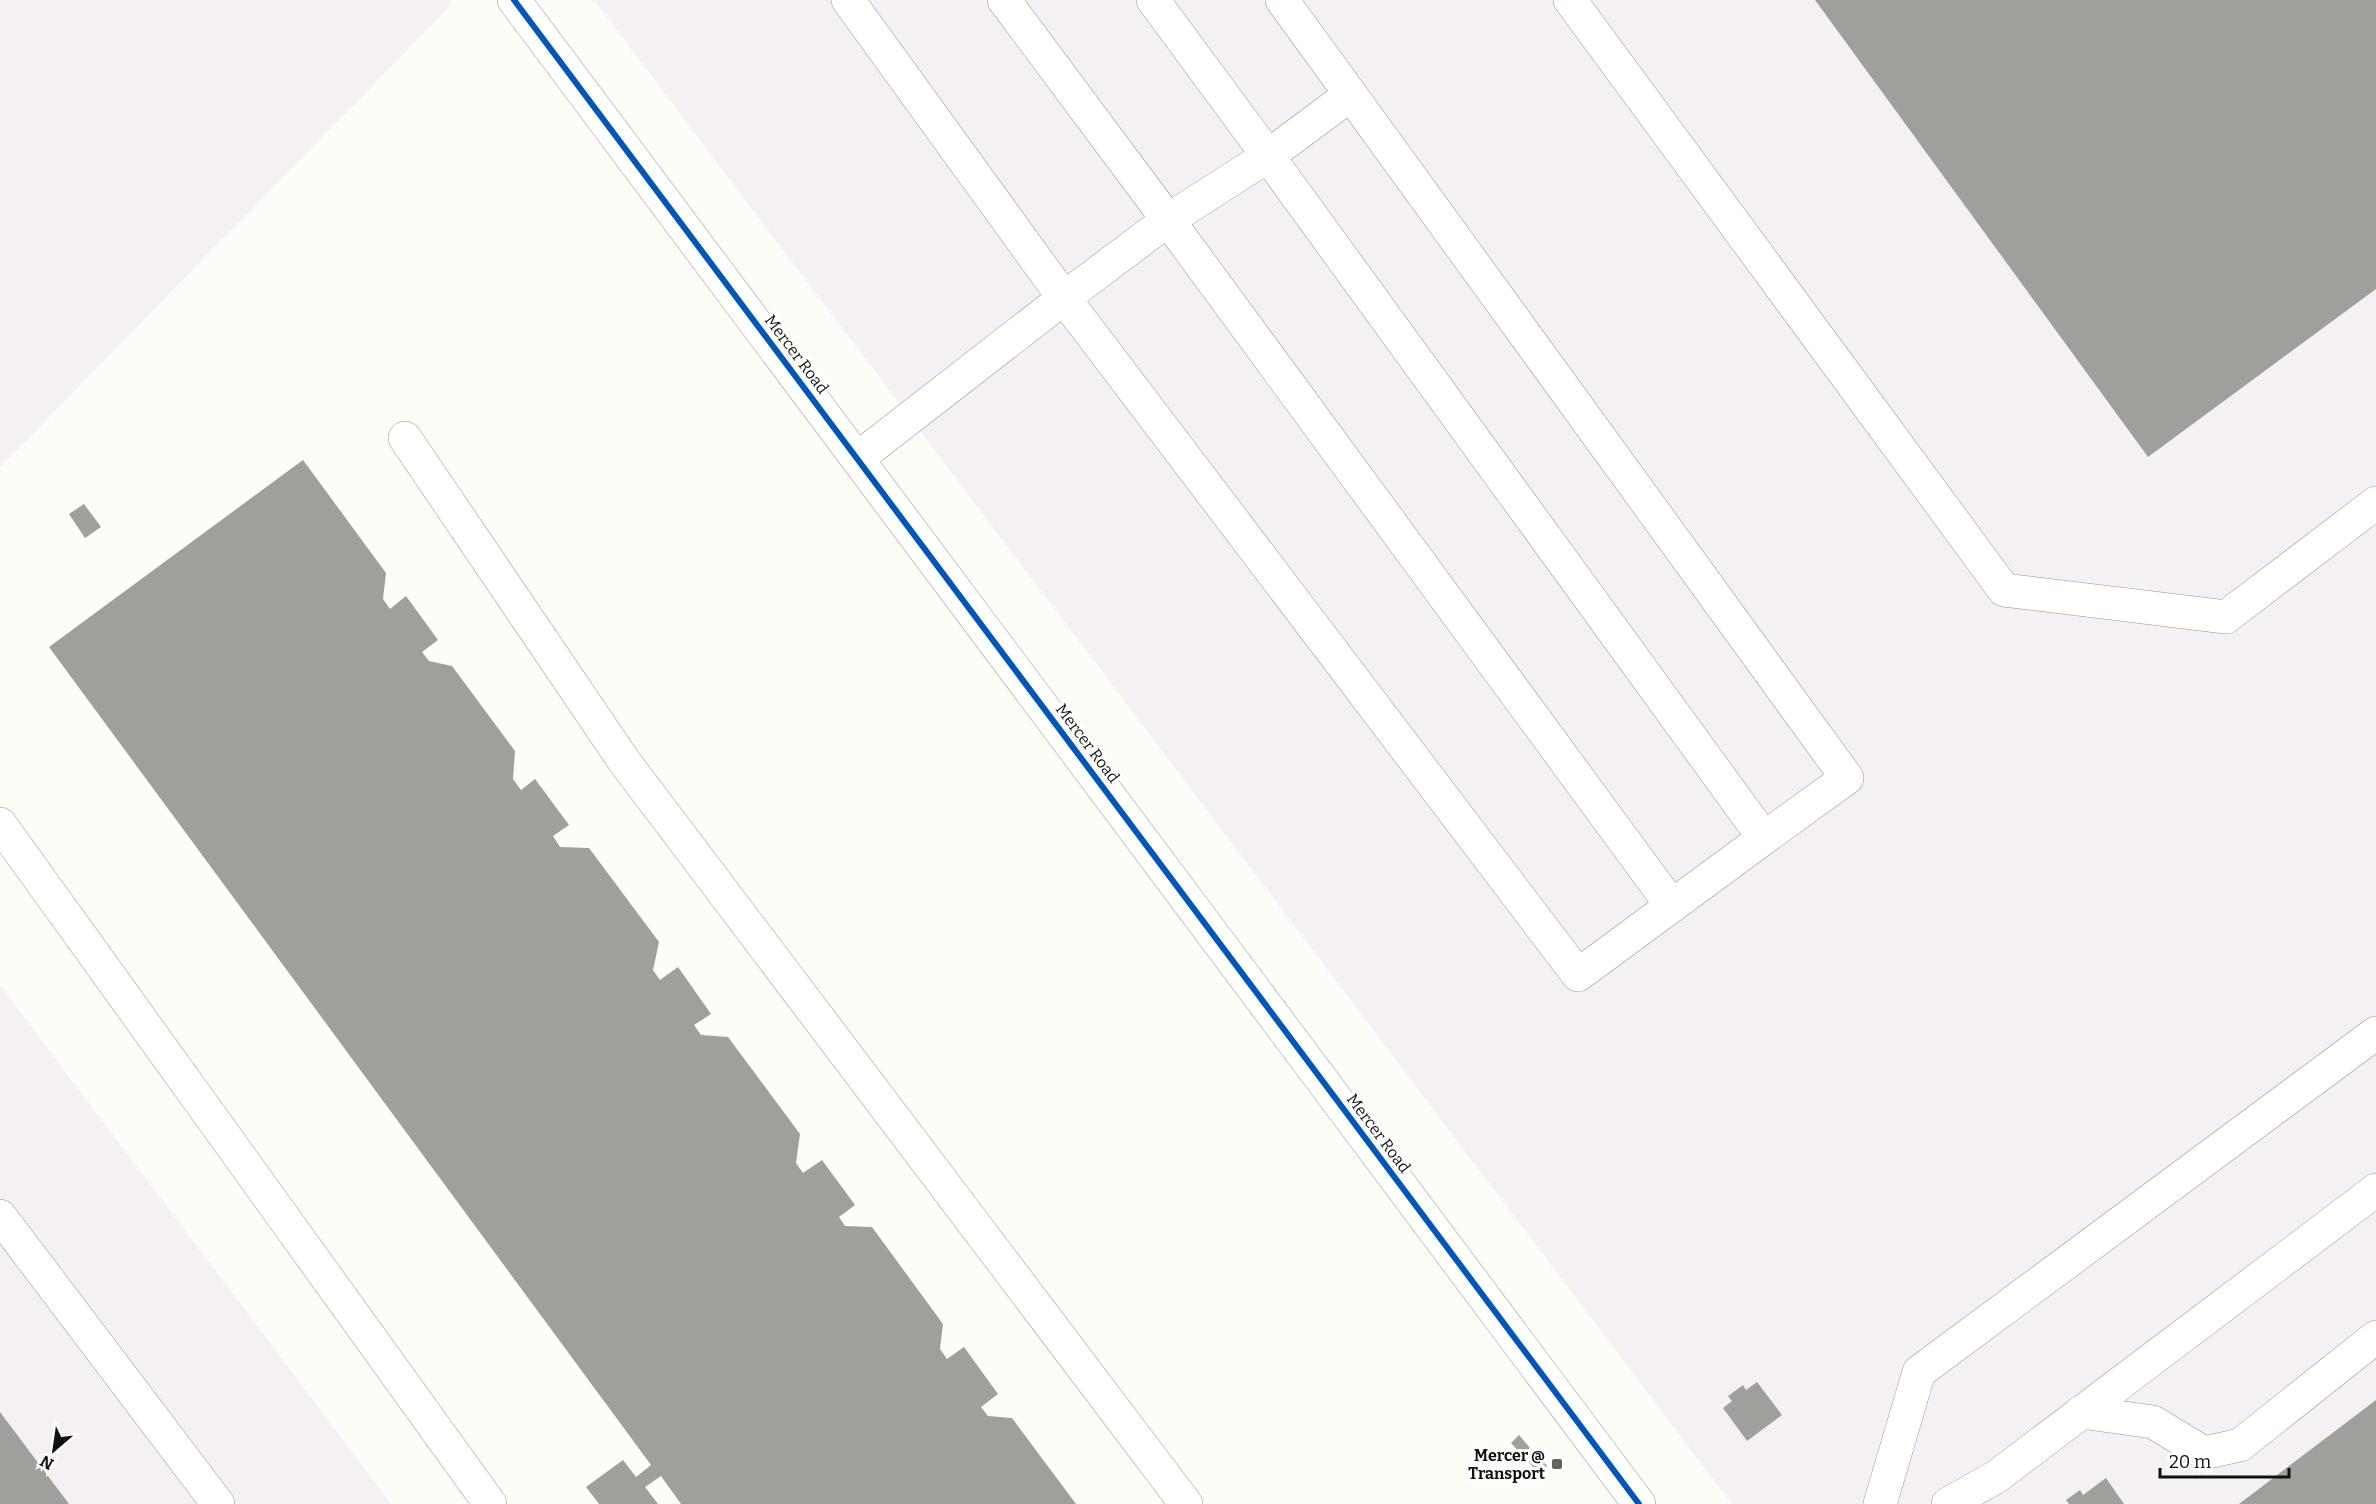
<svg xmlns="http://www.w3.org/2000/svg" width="2376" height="1504" font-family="Bitter,serif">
	<rect width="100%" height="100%" fill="#fdfcf7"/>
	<path fill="#f5f0f3" d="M0,0H449L452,4L0,467Z
		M594,0H2376V1504H1732Z
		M0,985L391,1504H0Z"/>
	<path fill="#a19f9c" d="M1815,0H2376V289L2148,457Z
		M303,460L386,573L383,599L390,609L406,596L438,640L422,652L429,661L452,666L515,751L513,779L521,790L535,779L569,825L553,836L560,847L589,848L659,942L653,970L660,980L678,967L711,1014L694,1025L701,1035L728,1037L800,1134L796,1163L803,1173L822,1160L855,1205L839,1217L845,1226L872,1227L943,1324L940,1349L947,1359L964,1347L998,1394L981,1407L988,1416L1012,1418L1076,1504H681L661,1476L645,1487L658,1504H599L586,1487L623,1460L636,1477L651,1465L49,647Z
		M84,504L101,527L85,538L69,514Z
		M1757,1382L1782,1415L1747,1441L1723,1408L1732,1401L1728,1396L1743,1385L1746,1390Z
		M2376,1400V1504H2239Z
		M0,1412L69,1504H0Z
		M1519,1435L1530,1448L1522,1455L1511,1443Z
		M1536,1454L1547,1466L1539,1474L1528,1461Z
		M2106,1478L2124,1504H2069L2066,1500L2080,1490L2083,1495Z"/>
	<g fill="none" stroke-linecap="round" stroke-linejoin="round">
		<defs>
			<path id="minor" d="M514,0L1639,1504
				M848,0L1064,298L858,458
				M1004,0L1168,220L1672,906
				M1153,0L1268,156L1764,838L1578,975L1064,298L1168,220L1268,156L1350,95
				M1282,0L1847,778L1764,838
				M1570,0L2004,590L2226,617L2376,503
				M405,438L624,761L1186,1504
				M0,824L490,1504
				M0,1216L218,1504
				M2081,1412L2153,1422L2204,1453L2240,1445L2376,1337
				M1880,1504L1919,1372L2376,1033
				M1948,1504L1996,1477L2376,1190"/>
		</defs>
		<use href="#minor" stroke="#979795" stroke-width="34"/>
		<use href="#minor" stroke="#fffffe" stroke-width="33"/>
		<defs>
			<path id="cycleway" d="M514,0L1639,1504"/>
		</defs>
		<use href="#cycleway" stroke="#fff" stroke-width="10"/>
		<use href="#cycleway" stroke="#0057b8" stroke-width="6"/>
	</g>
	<rect fill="#646362" stroke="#fff" stroke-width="2" x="1551" y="1458" width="12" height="12" rx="3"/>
	<g text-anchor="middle" stroke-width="6" stroke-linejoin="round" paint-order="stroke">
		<g font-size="16" fill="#111" stroke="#fff">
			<text transform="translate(797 354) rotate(53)" y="6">Mercer Road</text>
			<text transform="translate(1088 743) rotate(53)" y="6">Mercer Road</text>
			<text transform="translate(1379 1133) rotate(53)" y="6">Mercer Road</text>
		</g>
		<g font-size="16" font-weight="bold" fill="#111" stroke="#fff" text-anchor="end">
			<text x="1545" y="1461">Mercer @<tspan x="1545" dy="18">Transport</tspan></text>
		</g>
	</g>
	<g transform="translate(54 1450) rotate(209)" stroke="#ffffff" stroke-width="4.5" paint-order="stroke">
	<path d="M0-4.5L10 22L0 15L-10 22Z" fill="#111111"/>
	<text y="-9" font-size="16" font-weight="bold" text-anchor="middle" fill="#111111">N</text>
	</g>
	<path d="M2160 1468v9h129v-9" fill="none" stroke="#111111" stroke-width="3"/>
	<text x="2169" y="1468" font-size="18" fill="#111111" stroke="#ffffff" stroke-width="4.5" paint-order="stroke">20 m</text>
</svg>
